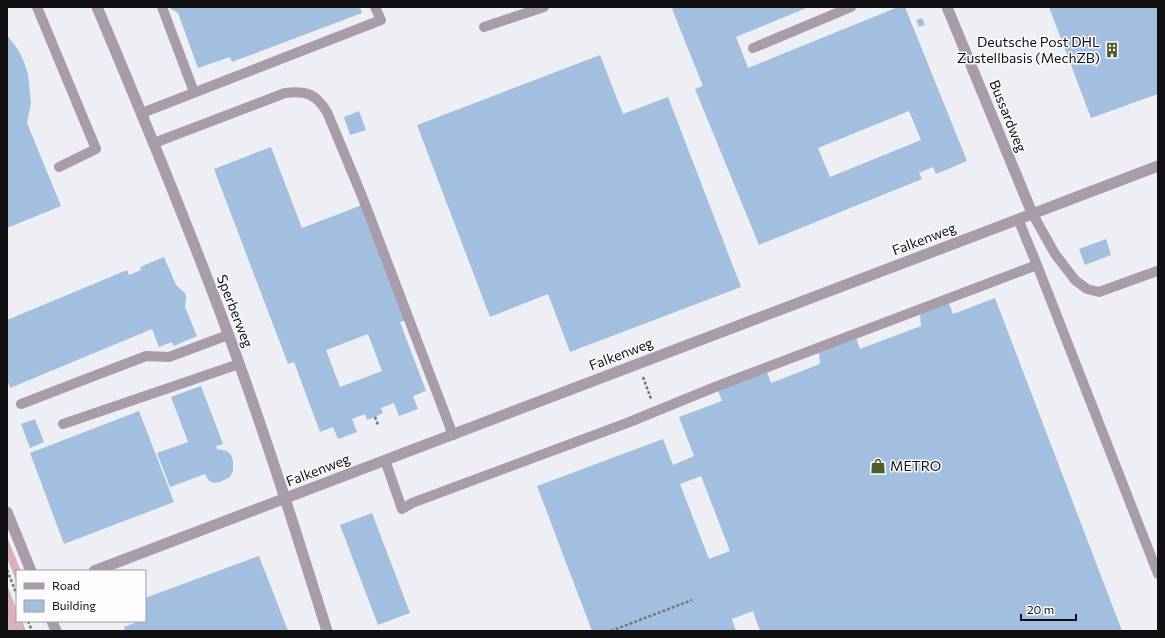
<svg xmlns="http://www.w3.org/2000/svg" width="1165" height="638" font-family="Commissioner,sans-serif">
	<rect width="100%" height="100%" fill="#eeeef5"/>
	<path fill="#dcafbf" d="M7,537L21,571H17V583L7,558Z
		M7,585L17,610V621H22L26,631H7Z"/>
	<path fill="#a3bfe0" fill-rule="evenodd" d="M168,7H360L362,13L232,62L230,57L198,68L178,13Z
		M675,7H809L736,37L748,68L898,7H905L967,161L936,174L933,167L919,173L922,179L759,245L695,89L703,86L672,9ZM909,111L921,140L830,177L818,148Z
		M1049,7H1158V94L1091,118Z
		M922,18L925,25L919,27L916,20Z
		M7,35L19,51L24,62L28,74L31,103L27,123L61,206L7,228Z
		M600,55L623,114L668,97L741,287L570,352L548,294L490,317L417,125Z
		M359,111L366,130L350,135L344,117Z
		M271,147L302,228L362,205L406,320L400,322L426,391L413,396L418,409L399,416L394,403L381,408L383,413L375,417L367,420L365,414L352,419L357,432L338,439L333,427L320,432L294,362L288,364L214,169ZM368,334L382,371L340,387L326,350Z
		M1106,239L1111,255L1085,265L1079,249Z
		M164,257L176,285L185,293L186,297L185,307L197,336L174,346L172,342L159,347L152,329L10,388L7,379V320L127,270L129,275L141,270L140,267Z
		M995,298L1122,631H760L753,611L732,619L736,631H592L537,486L663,439L673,465L694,456L679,417L722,401L718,390L767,372L771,383L820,364L819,353L856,338L860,349L921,326L920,314L949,303L953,314ZM701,476L730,551L709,559L680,484Z
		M201,386L223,444L216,446L217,449L227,451L231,455L233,461V471L230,477L220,482L214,483L209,481L205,474L170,487L157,453L188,442L171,397Z
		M139,411L174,502L64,544L30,453Z
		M35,419L44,442L30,448L21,424Z
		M372,513L410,613L378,625L340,525Z
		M259,556L288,631H125L124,627L140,621H145V598Z"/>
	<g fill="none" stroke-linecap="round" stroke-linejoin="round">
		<path stroke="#76767a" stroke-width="2.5" stroke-dasharray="3 2" stroke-linecap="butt" d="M643,377L651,399
			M375,417L378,425
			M7,570L17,595
			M28,621L32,631
			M611,631L692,600"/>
		<path stroke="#a89caa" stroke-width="10" d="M37,7L96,149L59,167
			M162,7L194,92
			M484,27L544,7
			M753,48L851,7
			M142,113L381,20L375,7
			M154,143L285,93C306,90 316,94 327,112L362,196L453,435
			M1032,213L1055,254L1075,280L1087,289L1099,292L1157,271
			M1018,219L1037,265
			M21,404L146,356L169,357L228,335
			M63,424L239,364
			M385,460L402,509L412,503L627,423L715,387L1037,265L1158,574"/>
		<path stroke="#a89caa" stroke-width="11" d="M97,7C143,116 188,225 229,336C265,433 296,532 327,631
			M947,7L1032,213
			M94,571L1158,166"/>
		<path stroke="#a89caa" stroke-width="11" d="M7,512L31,571
			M52,621L56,631"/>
	</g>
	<defs>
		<symbol id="building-bare" viewBox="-9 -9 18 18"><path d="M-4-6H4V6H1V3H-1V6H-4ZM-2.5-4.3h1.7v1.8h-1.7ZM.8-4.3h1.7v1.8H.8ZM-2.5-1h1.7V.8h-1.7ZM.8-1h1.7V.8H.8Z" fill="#535c2b" stroke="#fcfcff" stroke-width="2.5" paint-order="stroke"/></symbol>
		<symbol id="shop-bare" viewBox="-9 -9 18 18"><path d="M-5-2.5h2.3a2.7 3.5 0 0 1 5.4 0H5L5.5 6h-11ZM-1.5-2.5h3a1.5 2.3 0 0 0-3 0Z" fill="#535c2b" stroke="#fcfcff" stroke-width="2.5" paint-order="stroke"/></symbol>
	</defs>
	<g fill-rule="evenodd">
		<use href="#building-bare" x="1101" y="39" width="22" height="22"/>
		<use href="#shop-bare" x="867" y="455" width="22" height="22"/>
	</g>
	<g text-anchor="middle" stroke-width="3" stroke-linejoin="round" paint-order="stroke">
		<g font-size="14" fill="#101012" stroke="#fcfcff" text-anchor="end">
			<text x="1100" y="47">Deutsche Post DHL<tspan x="1100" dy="16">Zustellbasis (MechZB)</tspan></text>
			<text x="890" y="471" text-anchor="start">METRO</text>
		</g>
		<g font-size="14" fill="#101012" stroke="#fcfcff">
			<text transform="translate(1008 116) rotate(68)" y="5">Bussardweg</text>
			<text transform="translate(924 239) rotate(-21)" y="5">Falkenweg</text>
			<text transform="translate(235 311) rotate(69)" y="5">Sperberweg</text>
			<text transform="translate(621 354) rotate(-21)" y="5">Falkenweg</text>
			<text transform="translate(318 470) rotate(-21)" y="5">Falkenweg</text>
		</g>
	</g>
	<rect width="1165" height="638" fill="none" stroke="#101012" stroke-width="16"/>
	<rect x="16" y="570" width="130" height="52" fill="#fcfcff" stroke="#9e9ea0"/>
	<rect x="24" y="583" width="20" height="6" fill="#a89caa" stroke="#9e9ea0"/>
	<text x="52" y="590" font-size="12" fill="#101012">Road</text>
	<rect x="24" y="600" width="20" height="12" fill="#a3bfe0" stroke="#9e9ea0"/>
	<text x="52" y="610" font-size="12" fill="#101012">Building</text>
	<path d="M1021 614v6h55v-6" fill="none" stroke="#101012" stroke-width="2"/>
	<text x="1027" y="614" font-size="12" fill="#101012" stroke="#fcfcff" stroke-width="3" paint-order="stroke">20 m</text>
</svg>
